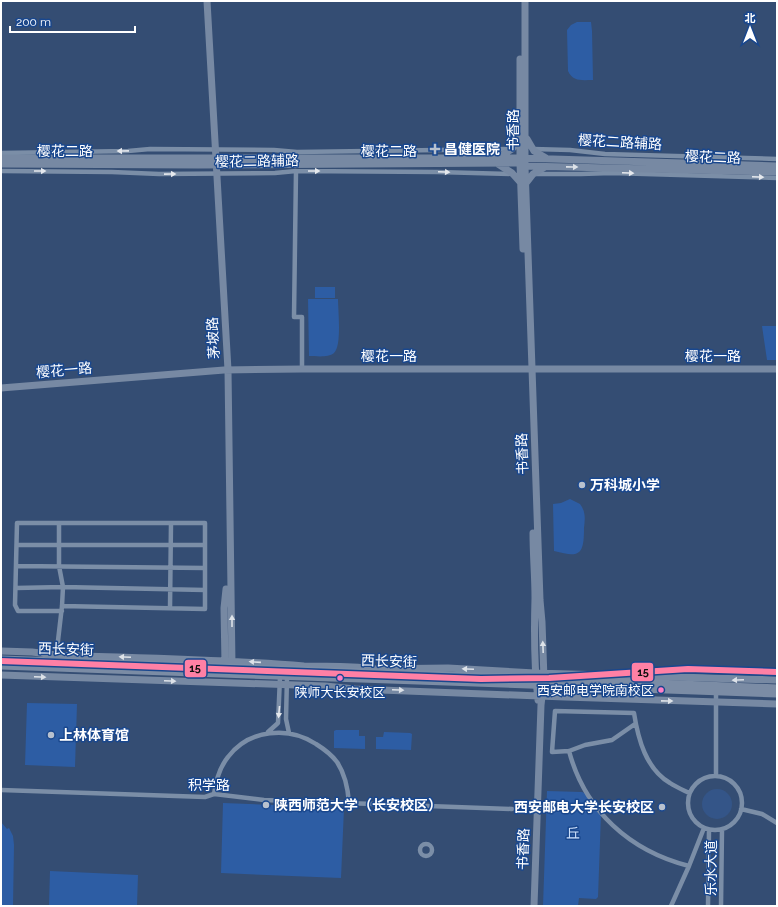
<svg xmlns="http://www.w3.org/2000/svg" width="778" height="907" font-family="Raleway,'Noto Sans SC',sans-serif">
	<rect width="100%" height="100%" fill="#344d73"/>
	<path fill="#2d5da4" d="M577,22H591L592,31L593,80C582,80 573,82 568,71L567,30L571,25Z
		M315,287H335V298H315Z
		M308,299H338C338,310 342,346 334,353C328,358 316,356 309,356Z
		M762,326H777V360H767Z
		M570,499L580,504C586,512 585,519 584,528C584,555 580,558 554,551L553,504L561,503Z
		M27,703L77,704L75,767L25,765Z
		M336,730H359V736H365V749L334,748V731Z
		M384,732L410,733L412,734L411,750L376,749V737H383Z
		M547,791L582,792L587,794L601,814L598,897L596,899L579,898L578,906H543Z
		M223,803L344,808L341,878L221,873Z
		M1,822L7,829L9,828L13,836L14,845L13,906H1Z
		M50,871L138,875L137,906H49Z"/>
	<path fill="#345588" d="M702 804a15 15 0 1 1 30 0a15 15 0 1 1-30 0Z"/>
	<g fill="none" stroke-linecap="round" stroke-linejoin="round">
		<path stroke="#7b8ea7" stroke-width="4.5" d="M533,149L570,150L605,154L777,159
			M1,153L128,151L150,149L274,150L297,152L511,149
			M1,171L112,172L159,174L275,173L296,171L437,172L513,174
			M296,171L294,317H302V369
			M535,174H581L611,173L777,178
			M17,545H205
			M16,566L205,568
			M16,588L63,587L205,590
			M62,606L205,609V523H171
			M62,611H18L15,605L17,523H171L170,608
			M56,658L62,606L63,587L59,566V524
			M287,677L286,719L289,733
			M716,690V776
			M635,724L612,740L585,745L569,751L552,752L555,711L634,713C638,739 646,769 670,783C676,787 683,790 689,793
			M268,732L278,723L280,677
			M569,751C585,811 630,851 689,866
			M688 803a27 27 0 1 1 54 0a27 27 0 1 1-54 0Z
			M1,790L205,797L214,794L264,800L512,809
			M214,794C216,780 219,768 228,757C249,729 289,726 316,744C324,749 331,754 337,762C345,774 348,789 349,803
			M741,809L762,814L777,823
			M420 850a6 6 0 1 1 12 0a6 6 0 1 1-12 0Z
			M671,906L689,866L704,828
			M708,906L709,830
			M721,906L722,829"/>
		<path stroke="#7789a3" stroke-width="7" d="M207,1L228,370L232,664
			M525,1V166L540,600L542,622L544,679L541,705L534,906
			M520,59V163L523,249
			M527,139L534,151L546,158
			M499,157L512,149L520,140
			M1,158H520L777,166
			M1,164L198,165L520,163L525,166L777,172
			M498,164L512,173L520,182
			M526,183L533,174L545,167
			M1,388L224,370L302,369H777
			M533,533C533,555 535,576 535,598C534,632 534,666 538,700
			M1,651L32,652L56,655C139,658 222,659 304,666C326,667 349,665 371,669L448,668L535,673L777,680
			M225,664L224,608L226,589
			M1,675L325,686L355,689L565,697L777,704"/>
		<path stroke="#7b8ca5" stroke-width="7" d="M1,659L536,678L777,688
			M1,666L777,694"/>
		<defs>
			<path id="metro-1" d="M1,661L481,679L549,678L688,669L777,672"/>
		</defs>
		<use href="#metro-1" stroke="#19478e" stroke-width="9"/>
		<use href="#metro-1" stroke="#ff80a5" stroke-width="6"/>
	</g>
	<defs><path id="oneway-solid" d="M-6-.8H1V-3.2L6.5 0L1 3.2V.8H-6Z"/></defs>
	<g fill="#e5e8ed">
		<use href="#oneway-solid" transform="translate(123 151) rotate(179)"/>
		<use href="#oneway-solid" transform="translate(40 171)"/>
		<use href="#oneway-solid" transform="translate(314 171)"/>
		<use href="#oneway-solid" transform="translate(444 172) rotate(3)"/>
		<use href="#oneway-solid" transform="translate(628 173) rotate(2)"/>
		<use href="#oneway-solid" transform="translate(170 174) rotate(-1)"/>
		<use href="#oneway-solid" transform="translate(758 177) rotate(2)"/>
		<use href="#oneway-solid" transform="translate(279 712) rotate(95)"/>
	</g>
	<g fill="#dde2e8">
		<use href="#oneway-solid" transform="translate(572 167) rotate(1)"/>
		<use href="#oneway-solid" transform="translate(232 621) rotate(-90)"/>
		<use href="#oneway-solid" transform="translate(543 647) rotate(-92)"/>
		<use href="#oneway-solid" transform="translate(125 657) rotate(-178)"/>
		<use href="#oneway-solid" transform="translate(255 662) rotate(-176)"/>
		<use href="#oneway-solid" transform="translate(468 669) rotate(-177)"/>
		<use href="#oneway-solid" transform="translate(40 677) rotate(2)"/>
		<use href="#oneway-solid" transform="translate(738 680) rotate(178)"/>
		<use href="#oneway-solid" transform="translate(170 681) rotate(2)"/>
		<use href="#oneway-solid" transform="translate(398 690) rotate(3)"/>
		<use href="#oneway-solid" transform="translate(667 701) rotate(1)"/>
	</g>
	<g fill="#b8c1ce" stroke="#19478e" stroke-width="1.5">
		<path d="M433 143h4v4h4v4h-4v4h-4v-4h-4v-4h4z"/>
		<circle cx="582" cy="485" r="4"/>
		<circle cx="51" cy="735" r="4"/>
		<circle cx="266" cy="805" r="4"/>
		<circle cx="662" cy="807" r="4"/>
	</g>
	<g fill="#ff80c5" stroke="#19478e" stroke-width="1.5">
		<circle cx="340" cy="678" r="3.5"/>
		<circle cx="661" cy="690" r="3.5"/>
	</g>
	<g text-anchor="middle" stroke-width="3" stroke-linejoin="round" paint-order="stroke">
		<g font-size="13" fill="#fff" stroke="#19478e" text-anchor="end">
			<text x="654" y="695">西安邮电学院南校区</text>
			<text x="340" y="697" text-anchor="middle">陕师大长安校区</text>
		</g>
		<g font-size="14" fill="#fff" stroke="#19478e">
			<text transform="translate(513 130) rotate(-90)" y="5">书香路</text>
			<text transform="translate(620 142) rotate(3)" y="5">樱花二路辅路</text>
			<text x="65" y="156">樱花二路</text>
			<text x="389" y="156">樱花二路</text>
			<text transform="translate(713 157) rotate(2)" y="5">樱花二路</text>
			<text transform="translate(257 161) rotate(-1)" y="5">樱花二路辅路</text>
			<text transform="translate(213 338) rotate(-93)" y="5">茅坡路</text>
			<text x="389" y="361">樱花一路</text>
			<text x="713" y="361">樱花一路</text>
			<text transform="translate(64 370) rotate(-5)" y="5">樱花一路</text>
			<text transform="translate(522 454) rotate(-92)" y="5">书香路</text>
			<text transform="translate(66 649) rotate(2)" y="5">西长安街</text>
			<text transform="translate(389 661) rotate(2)" y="5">西长安街</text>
			<text x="209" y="790">积学路</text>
			<text transform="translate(523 849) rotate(-88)" y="5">书香路</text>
			<text transform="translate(711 868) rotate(-90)" y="5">乐水大道</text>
		</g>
		<g font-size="14" font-weight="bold" fill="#fff" stroke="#19478e" text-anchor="start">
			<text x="444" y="154">昌健医院</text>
			<text x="590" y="490">万科城小学</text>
			<text x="59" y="740">上林体育馆</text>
			<text x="274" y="810">陕西师范大学（长安校区）</text>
			<text x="654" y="812" text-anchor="end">西安邮电大学长安校区</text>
		</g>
		<g font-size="14" fill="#ccdffa" stroke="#19478e">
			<text x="573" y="838">丘</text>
		</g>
	</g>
	<g stroke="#19478e" stroke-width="1.5">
		<rect x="184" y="659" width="23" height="19" rx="4" fill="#ff80a5"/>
		<rect x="631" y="662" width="23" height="20" rx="4" fill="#ff80a5"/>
	</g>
	<g font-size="11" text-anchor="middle" font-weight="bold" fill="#111">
		<text x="195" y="672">15</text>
		<text x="643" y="676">15</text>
	</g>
	<rect width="778" height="907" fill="none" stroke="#ffffff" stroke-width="4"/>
	<g transform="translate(750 28)" stroke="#19478e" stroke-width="3" paint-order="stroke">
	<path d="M0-3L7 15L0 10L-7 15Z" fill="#ffffff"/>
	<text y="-6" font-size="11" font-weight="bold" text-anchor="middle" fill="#ffffff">北</text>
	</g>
	<path d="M10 26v6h125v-6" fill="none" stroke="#ffffff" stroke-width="2"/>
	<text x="16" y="26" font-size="12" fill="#ffffff" stroke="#19478e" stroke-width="3" paint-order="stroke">200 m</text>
</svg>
